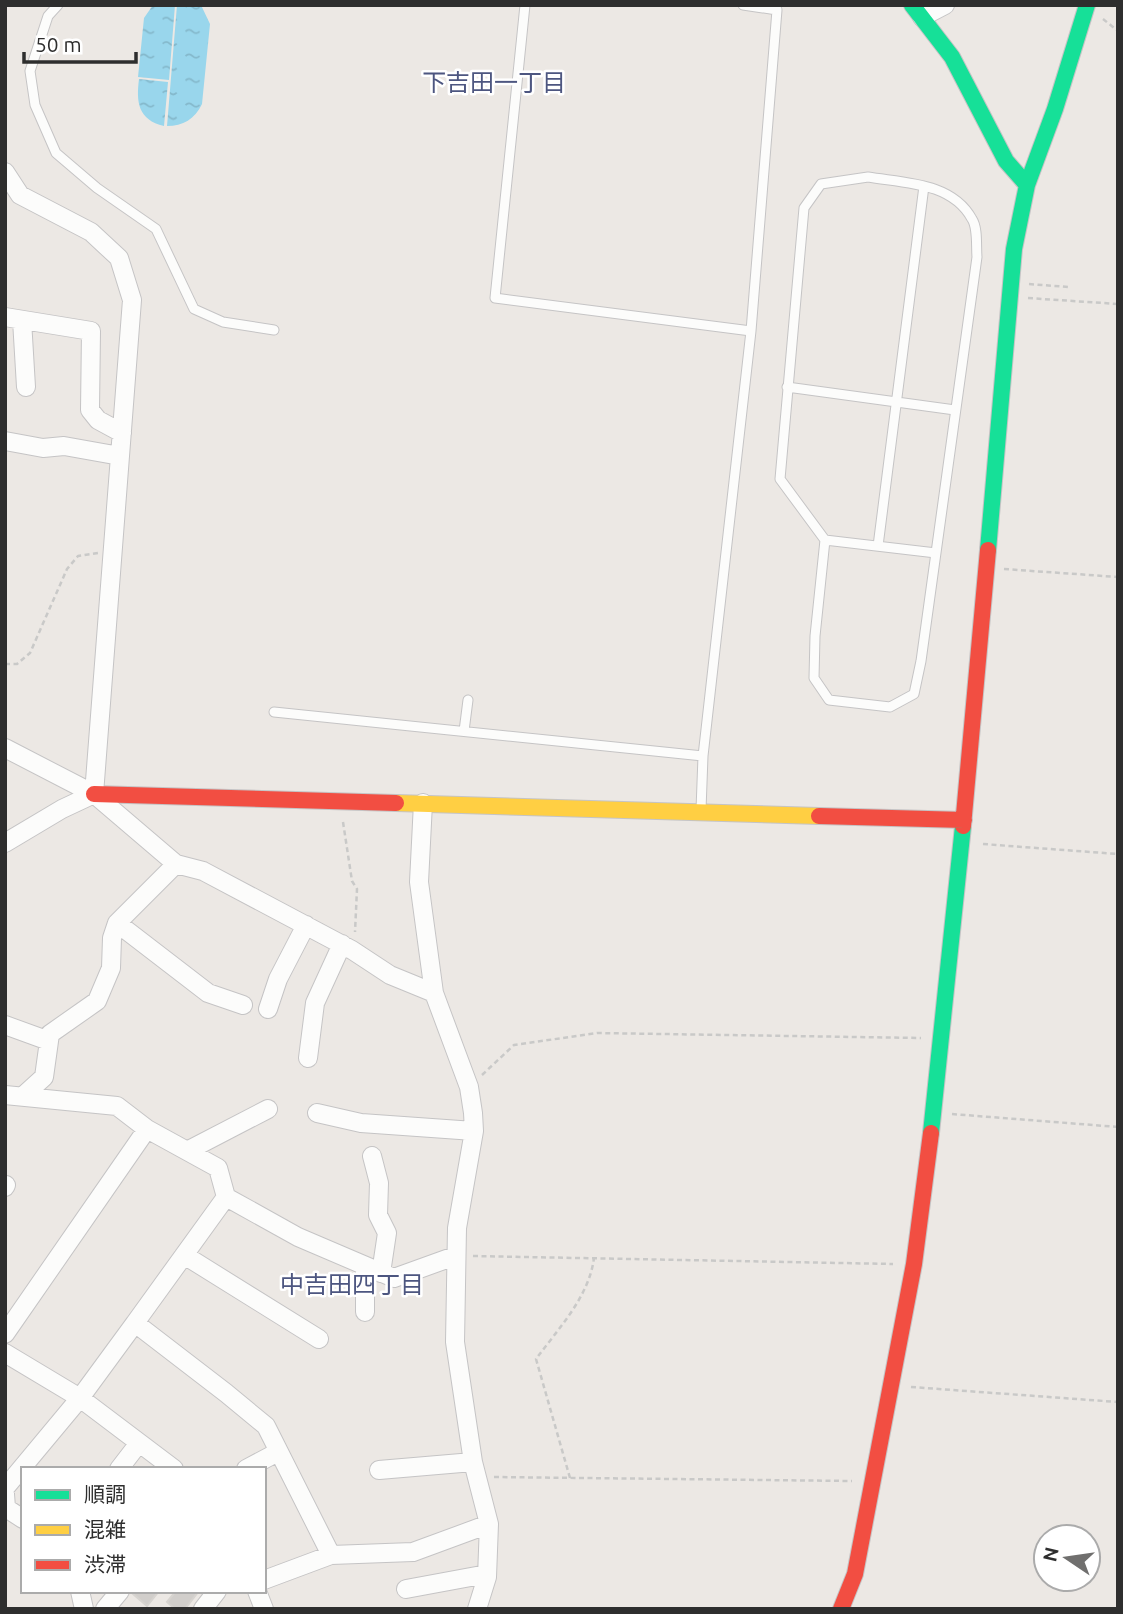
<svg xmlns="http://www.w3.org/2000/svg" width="1123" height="1614" font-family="Ubuntu,'Noto Sans JP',sans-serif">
	<defs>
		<pattern id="water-ripples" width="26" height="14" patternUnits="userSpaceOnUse" patternTransform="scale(1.75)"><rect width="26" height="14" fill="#99d6ec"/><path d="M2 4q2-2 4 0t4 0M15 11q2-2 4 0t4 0" fill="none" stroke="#84b8cb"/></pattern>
	</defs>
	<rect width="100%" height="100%" fill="#ece8e4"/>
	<path fill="url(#water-ripples)" d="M153,5H175L169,80L138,77L144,18Z
		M177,5H201L210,24L202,104C195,119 183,126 167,126Z
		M139,79L168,82L164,126C138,120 136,102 139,79Z"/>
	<path fill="#d1cecb" stroke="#d7d4d0" stroke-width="2" d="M136,1591H159L147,1606L133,1594Z
		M176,1591H197L198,1592L185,1609H175L167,1602Z"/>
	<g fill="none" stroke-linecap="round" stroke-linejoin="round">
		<defs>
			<path id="lane" d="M58,5L48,16L30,71L35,105L56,153L97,188L156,229L194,309L223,322L274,330
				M525,5L495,298L751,331
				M868,177C904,183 952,182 972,219C978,228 976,246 977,257L921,661L914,694L890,707L829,700L814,678L815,636L825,540L780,479L804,208L821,184Z
				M787,387L955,410
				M825,540L936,553
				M878,546L924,186
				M274,712L703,756
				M464,731L468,700
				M701,810L703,756L751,331L777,10L743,5"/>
			<path id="street" d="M922,17L945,5
				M5,172L20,195L91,232L119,258L132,300L94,794
				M5,317L91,331L90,410L98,420L122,433
				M22,320L26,387
				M5,441L43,448L64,446L120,456
				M5,748L94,794L176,864L203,871L352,950L390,975L434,993
				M423,803L419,882L434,993L469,1087L473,1113L474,1131L457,1228L455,1342L473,1462L489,1524L487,1577L477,1609
				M5,843L62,809L94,794
				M117,923L208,993L243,1005
				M268,1009L278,979L306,925
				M5,1025L49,1041
				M308,1058L315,1003L342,944
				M5,1095L117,1106L147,1129L218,1168L226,1197L298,1237L394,1278L455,1256
				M22,1097L44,1077L50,1034L97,1001L111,968L112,938L117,923L176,864
				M317,1113L361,1123L474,1131
				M187,1151L268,1109
				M372,1156L379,1183L378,1215L387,1233L381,1273
				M5,1187L6,1185
				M184,1255L319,1339
				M365,1266V1312
				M135,1323L226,1197
				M5,1334L147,1129
				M5,1353L80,1398L174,1469
				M119,1469L139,1443
				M246,1469L278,1452
				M379,1470L473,1462
				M5,1488L80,1398L135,1323L226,1393L266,1426L331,1555
				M5,1494L6,1508L23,1519
				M264,1580L331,1555L413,1552L489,1524
				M406,1589L487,1574
				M80,1591L84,1609
				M257,1591L264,1609
				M105,1609L120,1591
				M203,1609L217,1591"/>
			<path id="fast" d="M912,5L952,57L1006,161L1027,185
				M988,550L1014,249L1027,185L1055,109L1087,5
				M931,1133L963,826"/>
			<path id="slow" d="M396,803L819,816"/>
			<path id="jam" d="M94,794L396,803
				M819,816L964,820
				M963,826L988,550
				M841,1609L855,1574L914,1264L931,1133"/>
		</defs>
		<use href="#lane" stroke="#c5c4c5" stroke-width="11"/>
		<use href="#street" stroke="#c5c4c5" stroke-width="20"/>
		<use href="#fast" stroke="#c5c4c5" stroke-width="18"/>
		<use href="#slow" stroke="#c5c4c5" stroke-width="18"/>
		<use href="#jam" stroke="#c5c4c5" stroke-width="18"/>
		<path stroke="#c9c9c8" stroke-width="2.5" stroke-dasharray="5 3.5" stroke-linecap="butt" d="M1103,19L1118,31
			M1029,284L1068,287
			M1028,298L1118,304
			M1004,569L1118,577
			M5,664H17L30,653L67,569L78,556L98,553
			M343,822L352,881L357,889L355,932
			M983,844L1118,854
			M482,1075L514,1045L597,1033L921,1038
			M952,1114L1118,1127
			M473,1256L893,1264
			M911,1387L1118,1402
			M494,1477L852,1481
			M570,1478L536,1359C558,1329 589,1297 594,1258"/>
		<use href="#lane" stroke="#fcfcfb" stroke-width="9"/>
		<use href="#street" stroke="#fcfcfb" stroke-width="18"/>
		<use href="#fast" stroke="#16e098" stroke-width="16"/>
		<use href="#slow" stroke="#ffcf43" stroke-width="16"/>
		<use href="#jam" stroke="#f24e42" stroke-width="16"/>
	</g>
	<g text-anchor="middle" stroke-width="5" stroke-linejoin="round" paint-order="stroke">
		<g font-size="24" fill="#4d5680" stroke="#fff">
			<text x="494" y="91">下吉田一丁目</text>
			<text x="352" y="1293">中吉田四丁目</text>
		</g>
	</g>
	<rect width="1123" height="1614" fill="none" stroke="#2e2e2e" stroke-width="14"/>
	<rect x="21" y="1467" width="245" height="126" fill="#ffffff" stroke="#ababab" stroke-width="2"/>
	<rect x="35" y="1490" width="35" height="10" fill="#16e098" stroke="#ababab" stroke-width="2"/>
	<text x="84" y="1502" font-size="21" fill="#2e2e2e">順調</text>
	<rect x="35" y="1525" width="35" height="10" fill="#ffcf43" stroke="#ababab" stroke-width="2"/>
	<text x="84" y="1537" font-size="21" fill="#2e2e2e">混雑</text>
	<rect x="35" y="1560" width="35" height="10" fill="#f24e42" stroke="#ababab" stroke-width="2"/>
	<text x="84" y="1572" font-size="21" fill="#2e2e2e">渋滞</text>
	<g transform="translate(1067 1558) rotate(283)"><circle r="33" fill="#ffffff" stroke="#ababab" stroke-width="2"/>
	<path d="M0-5L12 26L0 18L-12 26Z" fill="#706f6e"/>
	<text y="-10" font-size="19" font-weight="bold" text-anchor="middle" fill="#2e2e2e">N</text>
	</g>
	<path d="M24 52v10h112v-10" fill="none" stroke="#2e2e2e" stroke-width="3.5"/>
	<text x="35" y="52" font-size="21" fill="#2e2e2e" stroke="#ffffff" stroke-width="5" paint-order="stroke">50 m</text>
</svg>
